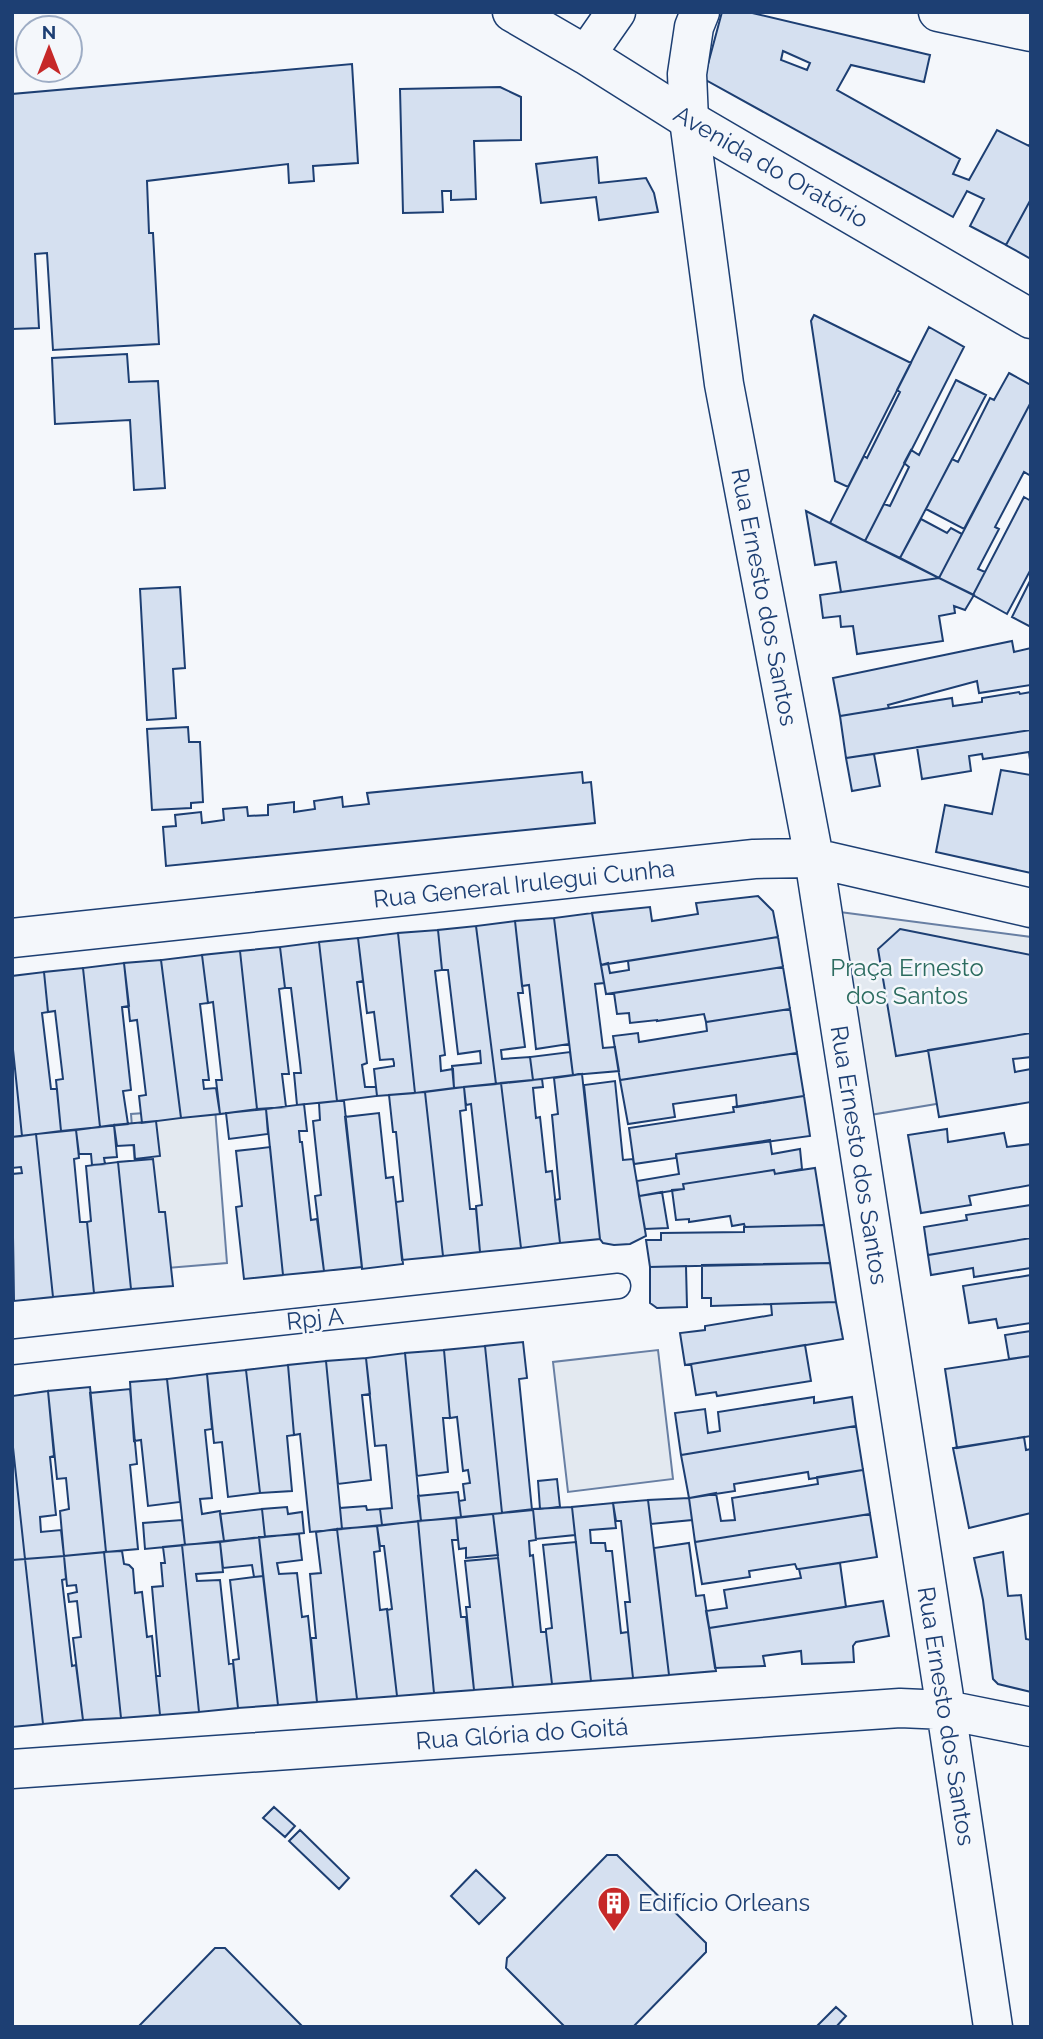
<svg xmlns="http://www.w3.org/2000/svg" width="1043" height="2039" font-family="Raleway,sans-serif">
	<rect width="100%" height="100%" fill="#f4f7fb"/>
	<path fill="#e3e9f0" stroke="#687fa3" stroke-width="2" d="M832,911L1031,937V1019L948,1102L870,1115Z
		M215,1108L227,1263L143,1270L131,1114Z
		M658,1350L673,1479L568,1492L553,1362Z"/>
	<path fill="#d5e0f0" stroke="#1d3f73" stroke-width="2" fill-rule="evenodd" d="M722,12H748L930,55L924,82L851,65L837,90L960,159L953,174L969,180L997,130L1029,146L1031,142V199L1006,245L970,226L984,199L967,191L953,217L704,79ZM783,51L810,63L807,70L781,60Z
		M352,64L358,163L313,166L314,181L289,183L288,164L147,181L149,233H153L159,344L53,350L47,253L35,254L39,328L12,329V94Z
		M500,87L521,97V140L474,141L476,199L451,200V191H442L443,212L403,213L400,89Z
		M597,157L599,183L646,178L654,193L658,212L599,220L596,197L541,203L536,164Z
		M1031,199V259L1006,245Z
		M814,315L911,363L848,487L835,481L811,321Z
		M929,327L964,347L865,541L830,523L864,456L867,458L900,392L897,390Z
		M127,354L129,382L158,381L165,488L134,490L130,420L55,424L52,358Z
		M1009,373L1031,385V402L964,529L926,509L952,459L958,462L990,398L994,400Z
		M956,380L986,395L900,558L865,541L884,504L890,506L909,467L904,463L911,450L919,455Z
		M1031,402V476L1024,472L995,527L999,529L978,569L985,572L973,595L939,578Z
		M1024,497L1031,501V569L1007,614L973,595Z
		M806,511L865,541L939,578L841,592L836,562L815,565Z
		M921,519L947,533L951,528L962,534L939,578L900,558Z
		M939,578L974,595L965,610L954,606L955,613L939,616L943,641L857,654L853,626L841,627L840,616L823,618L820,595Z
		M1031,579V627L1012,617Z
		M180,587L185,668L173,669L176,718L147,720L140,589Z
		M1012,641L1014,652L1031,648V685L979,693L977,681L888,705L889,708L840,716L833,678Z
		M1019,692L1020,694L1031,692V730L846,758L840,716L952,698L953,706L982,702V698Z
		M188,727L189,742H200L203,802L191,803V808L152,810L147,729Z
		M1031,730V767L1029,752L983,759L982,754L969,756L971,771L922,779L917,747Z
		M874,754L880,786L852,791L846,758Z
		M1001,770L1031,775V873L936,852L945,805L992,814Z
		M582,772L583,783L591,782L595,823L166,866L163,827L176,826L175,815L201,812L202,823L224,820L223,809L247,807L248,816L268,815V805L294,802V812L315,809L314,801L342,797L343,807L369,804L367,793Z
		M758,896L773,911L778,937L601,965L592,913L650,907L652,921L698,914L696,903Z
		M592,913L604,983L595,984L603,1048L615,1047L619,1071L573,1075L554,918Z
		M554,918L569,1044L536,1049L529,985L522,986L515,921Z
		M515,921L523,993H518L525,1047L501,1050L502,1059L530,1057L533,1080L496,1084L476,926Z
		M476,926L496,1084L454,1088L452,1066L481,1063L480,1051L458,1054L448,970H442L438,930Z
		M900,929L1031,955V1033L896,1056L878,949Z
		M438,930L442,970L435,971L445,1055L440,1056L441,1071L453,1069L454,1088L415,1093L398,933Z
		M398,933L415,1093L377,1096L374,1069L394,1066V1063L393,1059L380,1060L374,1012L367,1013L358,938Z
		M778,937L783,967L606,994L601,965L608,963L610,973L629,970L628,961Z
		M358,938L363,981L357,982L367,1063L362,1065L365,1087H376L377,1096L337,1101L319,942Z
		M319,942L337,1101L297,1105L294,1073H301L300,1063L291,988H285L280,947Z
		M280,947L285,988L279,989L289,1074H282L286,1107L257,1109L240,951Z
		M240,951L257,1109L220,1114L216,1080H222L220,1063L213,1002L208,1003L202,955Z
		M202,955L208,1003L200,1004L209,1080H203L204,1089L216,1088L220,1114L181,1118L161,960Z
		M161,960L181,1118L142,1123L139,1096L146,1095L137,1020L130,1021L124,963Z
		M124,963L129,1006L122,1007L131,1090L123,1091L128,1124L100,1127L83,968Z
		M783,967L790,1009L706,1022L704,1014L657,1021V1020L630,1023L629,1013L617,1014L614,993Z
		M83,968L100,1127L61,1131L56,1080L63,1079L55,1011L48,1012L44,972Z
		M44,972L48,1012L42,1013L51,1089H57L61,1131L22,1136L12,1040V976Z
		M790,1009L797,1053L620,1080L613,1036L638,1033L639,1042L707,1031L706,1022Z
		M1031,1033V1057L1013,1059L1015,1072L1031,1069V1102L939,1117L928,1050Z
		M12,1040L22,1136L12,1137Z
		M570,1052L573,1075L533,1080L530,1057Z
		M797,1053L804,1096L737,1107L736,1095L673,1104L675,1117L628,1124L620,1080Z
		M582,1074L600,1239L560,1243L555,1200L560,1199L552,1115L558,1114L554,1078Z
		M542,1079L543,1087L533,1088L536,1118L540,1117L546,1172L552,1171L560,1243L521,1248L501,1083Z
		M615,1081L623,1160L633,1159L646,1236L630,1244L614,1245L603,1243L600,1239L584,1085Z
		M501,1083L521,1248L480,1252L476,1206L482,1205L471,1104L466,1105L464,1087Z
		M464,1087L466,1110L460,1111L470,1209H476L480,1252L443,1256L425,1092Z
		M425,1092L443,1256L402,1260L396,1202L403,1201L396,1132H393L389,1095Z
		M804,1096L810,1136L676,1154V1158L634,1164L629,1128L734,1112L733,1107Z
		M337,1101H344L362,1267L324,1271L315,1196L321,1195L313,1121L320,1120L319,1103Z
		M304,1104L307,1131H299L300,1142H302L311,1220L317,1219L324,1271L283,1275L266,1109Z
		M266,1109L268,1134L229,1139L226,1113Z
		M379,1113L386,1178L393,1177L403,1264L362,1269L345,1117Z
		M156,1121L160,1156L135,1159L134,1145L117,1146L114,1125Z
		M114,1125L117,1157L104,1158L105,1164L92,1165L91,1154H79L76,1130Z
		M947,1129L948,1142L1004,1133L1007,1147L1031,1144V1185L969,1196L971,1205L921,1213L908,1135Z
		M76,1130L79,1158L74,1159L80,1222H87L94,1293L53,1297L36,1134Z
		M36,1134L53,1297L14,1301L12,1174L22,1173L21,1167L12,1168V1137Z
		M770,1140L772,1154L800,1149L802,1169L775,1174L774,1170L683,1184L684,1189L639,1196L637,1181L679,1174L676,1154Z
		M270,1147L283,1275L244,1279L236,1207L242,1206L236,1151Z
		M153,1159L159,1212H165L173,1286L131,1289L118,1162Z
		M118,1162L131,1289L94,1293L87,1222L91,1221L86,1166Z
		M815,1168L824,1225L745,1227L744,1224L732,1226L730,1216L689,1222V1219L676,1220L672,1190L684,1189L683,1184L774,1170L775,1174Z
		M662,1192L668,1228L645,1229L639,1196Z
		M1031,1205V1238L928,1255L924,1227L967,1220L966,1215Z
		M824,1225L830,1263L650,1267L646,1240H661V1233L744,1232V1227Z
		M1031,1238V1268L974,1277L973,1268L931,1275L928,1255Z
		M830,1263L836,1302L711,1306V1298H702V1265Z
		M686,1266L687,1307L657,1308L650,1303V1267Z
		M1031,1275V1323L998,1328L996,1319L969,1323L963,1286Z
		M836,1302L843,1339L685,1365L680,1333L705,1330V1326L772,1315L771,1304Z
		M1031,1331V1356L1009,1359L1005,1335Z
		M523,1342L527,1378L519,1379L532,1510L502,1513L485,1346Z
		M805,1345L811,1381L717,1396L716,1392L696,1395L691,1364Z
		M485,1346L502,1513L461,1517L459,1501L465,1500L463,1484L470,1483L468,1470L463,1471L457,1417L450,1418L444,1350Z
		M444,1350L450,1418H443L448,1472L417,1476L405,1353Z
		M405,1353L421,1521L382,1525L380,1509L392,1508L386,1445L375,1446L366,1358Z
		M1031,1356V1436L957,1448L945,1369Z
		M366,1358L370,1394L362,1395L371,1480L338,1484L326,1361Z
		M326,1361L342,1529L310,1532L300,1434L294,1435L288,1365Z
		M288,1365L294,1435L287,1436L292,1491L260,1493L246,1370Z
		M246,1370L260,1493L228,1497L222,1442L214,1443L207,1374Z
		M207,1374L212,1429L205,1430L212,1498L200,1499L202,1514L220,1511L224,1541L185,1545L167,1379Z
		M167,1379L180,1502L148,1506L141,1440L134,1441L130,1382Z
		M90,1387L106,1552L64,1556L60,1511L69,1509L66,1478L57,1479L48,1391Z
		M130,1389L137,1464L130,1465L138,1549L106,1552L90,1393Z
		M48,1391L54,1456L50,1457L56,1515L40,1517L41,1532L61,1530L64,1556L25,1559L12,1438V1396Z
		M814,1397V1403L852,1397L856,1426L681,1455L675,1413L705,1409L708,1433L720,1431L718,1412Z
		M856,1426L863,1470L809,1479L808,1472L734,1484L735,1491L689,1498L681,1455Z
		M1024,1437L1026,1450L1031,1449V1513L969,1528L953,1448Z
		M12,1438L25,1559L12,1560Z
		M863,1470L870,1514L695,1542L689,1498L716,1493L721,1521L735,1520L732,1498L818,1484L817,1477Z
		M557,1479L560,1507L540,1509L538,1481Z
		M458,1492L461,1517L421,1521L418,1496Z
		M689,1498L692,1520L651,1524L648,1500Z
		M648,1500L669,1675L633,1678L625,1602H630L621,1521H616L613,1503Z
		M613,1503L616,1528L590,1530L591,1543H605L606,1551H612L621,1633L628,1632L633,1678L591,1681L572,1507Z
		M366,1506L367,1510L380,1509L382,1525L342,1529L340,1508Z
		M287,1507L288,1514L302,1512L304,1533L265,1537L262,1509Z
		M572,1507L575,1535L536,1539L533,1509Z
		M262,1509L265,1537L224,1541L220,1514Z
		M533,1509L536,1540L529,1541L530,1556L533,1555L541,1632H546L552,1684L513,1687L493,1514Z
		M493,1514L498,1555L466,1558V1548L459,1549L456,1518Z
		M870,1514L877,1557L799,1569H797L795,1564L749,1571L750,1577L702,1584L695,1542Z
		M456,1518L458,1540H452L461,1617H466L474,1690L434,1693L418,1521Z
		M182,1520L185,1545L145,1549L143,1523Z
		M418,1521L434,1693L397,1696L387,1610L392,1609L384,1546H380L377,1526Z
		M377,1526L380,1551L374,1552L380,1610L387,1609L397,1696L357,1699L337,1529Z
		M337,1529L357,1699L317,1702L311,1638H316L310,1574L321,1573L316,1532Z
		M299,1534L302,1560L277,1563L279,1574L297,1573L302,1617L308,1616L317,1702L278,1705L259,1537Z
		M259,1537L263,1576L254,1577L252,1565L223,1568L220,1542Z
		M220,1542L223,1572L196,1574L197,1581L220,1580L229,1664L233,1663L238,1708L199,1712L182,1545Z
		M576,1542L591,1681L552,1684L546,1632V1629L552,1628L543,1545Z
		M689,1543L696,1596L704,1595L716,1671L669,1675L654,1548Z
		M182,1545L199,1712L160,1715L156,1676H160L152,1587L163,1586L161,1563H165L163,1547Z
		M122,1551L124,1564L129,1565L133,1569L135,1593L142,1592L147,1637L152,1636L160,1715L121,1718L104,1552Z
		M104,1552L121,1718L83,1720L73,1638L81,1637L77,1601L69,1602L68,1594L77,1592L76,1585L67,1586L64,1556Z
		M1003,1552L1008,1596L1021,1595L1026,1639L1031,1640V1692L998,1684L993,1679L983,1600L974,1558Z
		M64,1556L66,1579L62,1580L72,1666L76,1665L83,1720L43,1724L25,1559Z
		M498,1558L513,1687L474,1690L466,1607H470L465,1561Z
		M25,1559L43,1724L12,1727V1560Z
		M840,1563L846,1607L709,1628L706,1611L727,1608L724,1590L801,1578L799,1569Z
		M263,1576L278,1705L238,1708L233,1660L239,1659L230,1580Z
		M883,1601L889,1636L856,1642L853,1646L854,1662L802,1664L801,1651L763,1656L765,1666L715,1668L709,1628Z
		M274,1807L295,1826L285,1837L263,1818Z
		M300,1830L349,1878L339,1889L289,1841Z
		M607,1855H617L706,1943V1952L633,2027H565L506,1968L507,1958Z
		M476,1870L505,1898L479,1924L451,1896Z
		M215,1948H225L303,2027H138Z
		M836,2007L846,2016L836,2027H816Z"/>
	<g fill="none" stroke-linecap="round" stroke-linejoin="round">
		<defs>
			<path id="service" d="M12,1352L618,1286"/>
			<path id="minor" d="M700,12L694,27L687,74L689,120L724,384L814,858L946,1710L993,2027
				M938,12L1031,32
				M12,938L754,859L814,858L1031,908
				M12,1769L900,1708L946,1710L1031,1727"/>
			<path id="secondary" d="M512,12L586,55L689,120L1031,319
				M586,55L616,12"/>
		</defs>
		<use href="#service" stroke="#1d3f73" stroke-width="27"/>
		<use href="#minor" stroke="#1d3f73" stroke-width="41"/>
		<use href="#secondary" stroke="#1d3f73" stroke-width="41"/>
		<use href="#service" stroke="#f4f7fb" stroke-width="24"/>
		<use href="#minor" stroke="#f4f7fb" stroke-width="38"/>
		<use href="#secondary" stroke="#f4f7fb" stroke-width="38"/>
	</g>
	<defs>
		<symbol id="building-pin" viewBox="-11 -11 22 30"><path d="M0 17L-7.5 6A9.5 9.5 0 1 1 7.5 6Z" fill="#c62828" stroke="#f4f7fb"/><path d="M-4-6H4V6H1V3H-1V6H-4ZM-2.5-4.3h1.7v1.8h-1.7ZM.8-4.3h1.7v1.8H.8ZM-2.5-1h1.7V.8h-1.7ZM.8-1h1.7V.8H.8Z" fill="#fff"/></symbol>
	</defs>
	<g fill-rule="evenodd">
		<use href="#building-pin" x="595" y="1884" width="38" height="52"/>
	</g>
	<g text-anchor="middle" stroke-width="5" stroke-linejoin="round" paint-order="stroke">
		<g font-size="24" fill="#1d3f73" stroke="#f4f7fb">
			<text transform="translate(771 167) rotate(30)" y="8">Avenida do Oratório</text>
			<text transform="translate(764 597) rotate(79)" y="8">Rua Ernesto dos Santos</text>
			<text transform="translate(524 884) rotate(-6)" y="8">Rua General Irulegui Cunha</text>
			<text transform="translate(859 1155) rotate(81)" y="8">Rua Ernesto dos Santos</text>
			<text transform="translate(315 1319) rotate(-6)" y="8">Rpj A</text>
			<text transform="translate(946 1716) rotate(81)" y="8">Rua Ernesto dos Santos</text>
			<text transform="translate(522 1734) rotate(-4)" y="8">Rua Glória do Goitá</text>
		</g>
		<g font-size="24" fill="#2c6c60" stroke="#f4f7fb">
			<text x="907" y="976">Praça Ernesto<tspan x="907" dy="28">dos Santos</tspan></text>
		</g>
		<g font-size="24" fill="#1d3f73" stroke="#f4f7fb" text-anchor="start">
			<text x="638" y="1911">Edifício Orleans</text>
		</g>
	</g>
	<rect width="1043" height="2039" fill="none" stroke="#1d3f73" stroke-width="28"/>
	<g transform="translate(49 49)"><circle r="33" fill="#f4f7fb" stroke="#9eadc5" stroke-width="2"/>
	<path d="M0-5L12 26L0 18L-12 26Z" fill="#c62828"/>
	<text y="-10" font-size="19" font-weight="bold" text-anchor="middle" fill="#1d3f73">N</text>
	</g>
</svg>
